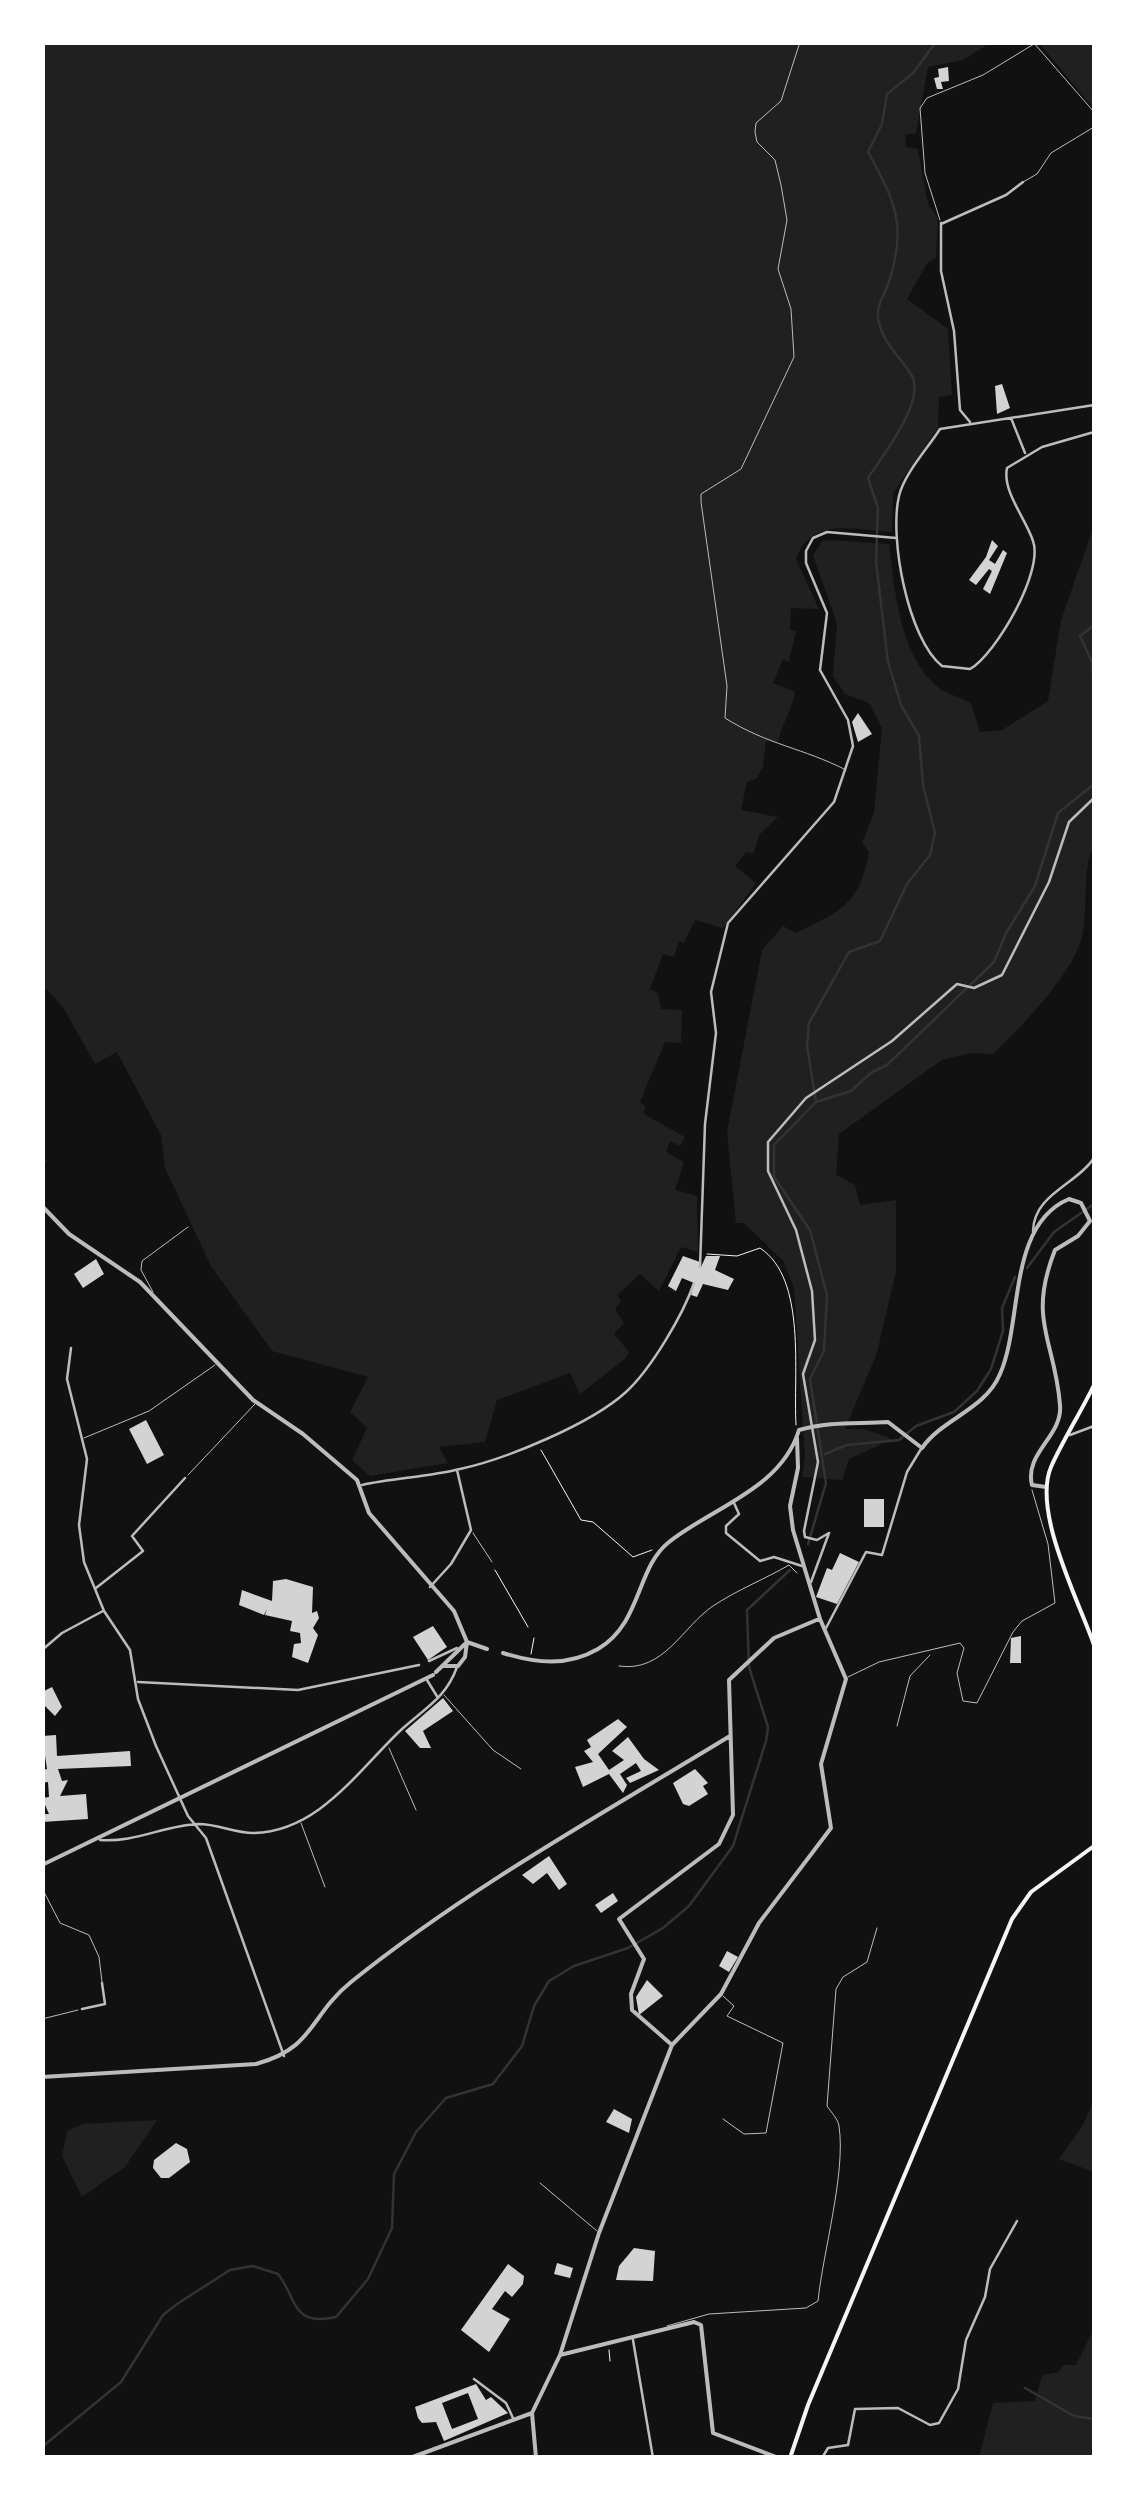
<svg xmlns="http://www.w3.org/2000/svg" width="1137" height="2500" font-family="Commissioner,sans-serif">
	<rect width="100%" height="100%" fill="#111"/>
	<path fill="#202020" d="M42,43H990L963,60L928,67L916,133L905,135L906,147L918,149L928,204L938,218L936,258L928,262L907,299L948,329L952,395L939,397L938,428L893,493L892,532C853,530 812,516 796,559L819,609L791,608L790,629L796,631L789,662L783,659L773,683L795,692C792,710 782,723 778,742L766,741L763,767L756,779L747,782L741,810L778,817L760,834L753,854L746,852L735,866L756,883L723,928L695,920L684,943L679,941L674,957L663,954L650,989L658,993L661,1009L682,1010L681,1043L665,1042L640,1102L645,1106L644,1114L685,1137L680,1146L670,1141L666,1152L684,1162L675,1190L697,1196L698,1252L681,1247L659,1291L640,1274L617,1295L621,1301L615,1309L624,1323L614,1334L629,1352L626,1358L580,1394L570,1373L497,1400L485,1442L439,1447L448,1463L370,1476L352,1460L367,1428L350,1412L368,1377L272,1351L211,1266L165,1168L161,1135L117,1052L95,1064L63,1007L43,986Z
		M1039,43H1094V106L1089,103Z
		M1094,526V844C1081,873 1089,905 1082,936C1074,973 1021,1027 993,1054L971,1053L942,1060L839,1134L836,1175L855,1185L860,1205L896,1200V1271L877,1353L845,1429H864L892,1439L849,1459L842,1480L802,1477L805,1457L794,1288L783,1261L744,1223H736L727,1132L762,950L783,926L796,933C841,910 859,906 869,852L862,843L874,813L882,728L869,703L845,694L833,676L837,624L813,555L822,541L830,540L889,544C895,592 900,660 942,690C951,695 962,698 971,703L980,732L1002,730L1048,701L1061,620Z
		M1094,2099V2172L1059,2159L1083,2125Z
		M157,2120L125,2167L82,2197L62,2156L67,2131L83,2124Z
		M1094,2329V2457H979L993,2403L1035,2401L1042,2375L1059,2372L1063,2365H1076Z"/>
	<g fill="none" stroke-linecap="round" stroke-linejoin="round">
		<path stroke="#333" stroke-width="2.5" d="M1094,625L1080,636L1092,662L1094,697
			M816,1102L807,1046L809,1023L849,952L880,941L907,884L930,855L935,833L923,785L919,736L901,705L888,662L876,562L878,508L868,478C881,458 926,401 912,376C900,356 882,343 878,318C876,307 885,293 889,282C907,226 896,203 868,152L882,124L887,94L913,73L936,42
			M1027,1268L1054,1232L1094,1204
			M825,1454L847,1445L899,1440L916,1426L954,1412L977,1391L991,1369L1003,1331L1002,1308L1015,1277
			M808,1544L826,1483L810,1379L824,1351L827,1295L810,1230L774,1177V1145L816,1102L851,1091L872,1072L887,1065L994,962L1006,933L1035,886L1058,813L1094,784
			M1025,2388L1074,2416L1094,2419
			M42,2447L121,2382L163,2315L177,2304L230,2270L253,2266L278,2274C297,2298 291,2327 336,2317L368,2279L392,2228L394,2174L416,2132L446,2098L493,2084L522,2046L534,2006L549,1981L574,1966L628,1948L663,1928L689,1906L733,1846L766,1741L768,1727L749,1667L747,1610L790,1570"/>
	</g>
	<path fill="#d3d3d3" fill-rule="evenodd" d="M948,67L949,81L941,82L943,89H937L934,78L939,77L938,69Z
		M1002,384L1010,408L997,414L995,386Z
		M992,540L998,546L989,560L995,564L1003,550L1007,553L990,594L983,589L992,571L989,569L976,585L969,580L986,557Z
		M858,713L872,734L858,742L852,722Z
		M683,1256L700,1262L701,1267L706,1256H720L715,1270L734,1279L728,1290L703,1284L697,1297L691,1295L694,1283L682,1278L676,1291L668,1286Z
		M96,1259L104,1274L83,1288L74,1274Z
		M146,1420L164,1455L147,1464L129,1429Z
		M864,1499H884V1527H864Z
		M840,1553L859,1562L837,1604L816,1597L827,1568L832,1570Z
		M286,1579L313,1587L312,1613L317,1611L319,1618L313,1628L318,1635L308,1663L292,1657L294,1644L301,1643L300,1633L290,1631L292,1621L265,1615L267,1609L264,1615L239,1605L242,1590L272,1601L273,1581Z
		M433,1626L447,1647L428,1660L413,1637Z
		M1021,1636V1663H1010L1011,1638Z
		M52,1687L62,1707L55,1716L42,1703V1692Z
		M443,1698L453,1711L423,1731L431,1748H420L405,1731Z
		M618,1719L627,1727L598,1754L609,1770L624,1760L612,1751L628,1737L644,1759L659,1770L630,1783L626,1778L641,1771L636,1763L620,1774L627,1785L623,1793L609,1774L583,1787L575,1767L593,1762L584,1751L591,1747L587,1740Z
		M56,1735L57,1756L130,1751L131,1766L58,1769L62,1781L68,1780L60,1796L86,1794L88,1819L42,1822V1814H49L42,1798L49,1797L48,1782L42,1783V1770L47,1769L42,1736Z
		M695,1769L708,1783L703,1786L708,1794L689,1806L683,1804L673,1783Z
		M549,1856L567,1884L559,1890L547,1873L533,1884L522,1875Z
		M613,1893L618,1901L601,1913L595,1905Z
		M727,1951L738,1957L729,1972L719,1966Z
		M647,1980L663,1996L639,2015L636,1997Z
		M614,2109L632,2119L629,2133L606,2122Z
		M176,2143L187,2149L190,2162L169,2178H161L153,2168L154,2160Z
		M634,2248L655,2251L653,2281L616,2280L619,2266Z
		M557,2263L573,2268L570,2278L554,2274Z
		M508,2264L524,2276L523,2284L512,2297L505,2291L492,2309L510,2319L489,2352L461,2330Z
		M476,2384L486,2400L491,2397L508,2413L444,2441L436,2422L422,2423L418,2418L415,2407ZM468,2393L478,2419L452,2429L442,2403Z"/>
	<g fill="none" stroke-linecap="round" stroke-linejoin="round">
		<path stroke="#f5f5f5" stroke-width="1" d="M707,1254L737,1256L760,1248C807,1279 793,1373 796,1425
			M541,1450L581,1520L593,1522L633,1557L652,1550
			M495,1570L528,1627
			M531,1654L534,1638
			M609,2350L610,2361"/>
		<path stroke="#bcbcbc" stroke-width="1" d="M800,42L781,101L756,123L755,132L757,142L775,160L781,185L787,220L778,269L791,309L794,357L741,469L701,494V502L727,686L725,718C768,745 803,748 846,770
			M1033,42L1094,112
			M1023,182L1037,174L1051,153L1094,127
			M940,220L925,173L920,108L927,98L983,75L1034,44
			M42,1159L45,1160
			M153,1292L141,1270L142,1261L188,1227
			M84,1438L149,1411L215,1365
			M188,1475L255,1404
			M473,1533L492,1562
			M619,1666C664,1673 683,1626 713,1606C737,1590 765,1579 789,1565L797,1573
			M848,1677L879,1662L960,1643L964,1648L957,1673L963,1701L977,1703L1013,1632L1022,1621L1055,1603L1048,1544L1032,1490
			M444,1695L493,1750L521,1769
			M897,1726L910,1676L930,1655
			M389,1748L416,1810
			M301,1823L325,1887
			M42,1888L60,1923L89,1935L99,1957L102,1982
			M42,2019L78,2010
			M723,2119L744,2134L766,2133L783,2043L727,2016L734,2006L723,1996
			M540,2183L597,2231
			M667,2326L709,2314L806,2308L818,2301C823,2252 846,2173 839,2126C838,2119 831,2112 827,2106L836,1989L843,1977L867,1962L877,1928"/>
		<path stroke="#bcbcbc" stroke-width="2.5" d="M82,2009L105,2004L102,1983"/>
		<path stroke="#bcbcbc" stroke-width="2.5" d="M941,223V271L954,331L960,410L970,422
			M941,224L1006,195L1023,182
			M1094,405L940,429C928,448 904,474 899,496C889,538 908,639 942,666L970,669C996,654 1044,571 1033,541C1026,519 1002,491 1007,468L1042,447L1094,432
			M1011,418L1025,453
			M1033,1231C1034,1194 1076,1185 1094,1158
			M700,1267L705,1124L716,1033L711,992L728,923L834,802L853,746L848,720L820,670L827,613L806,563V551L813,538L827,532L896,538
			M71,1348L67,1379L87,1459L79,1525L84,1562L104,1611L130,1650L138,1699L156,1746L188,1816L206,1838L284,2056
			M1070,1435L1094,1426
			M362,1485C394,1478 428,1477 460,1469C506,1459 591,1424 626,1392C651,1369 683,1315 694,1283
			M734,1503L739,1514L726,1526V1533L760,1561L774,1557L802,1566
			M811,1582L829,1533L817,1540L805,1537L804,1531L818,1462L803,1374L815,1340L812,1291L796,1230L768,1171V1142L806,1098L892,1041L957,984L974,988L1002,975L1049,882L1069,822L1094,798
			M430,1587L451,1564L471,1530L457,1470
			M96,1588L143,1551L132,1536L185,1478
			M826,1628L866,1552L882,1555L907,1472L921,1449
			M42,1650L62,1633L103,1611
			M429,1661L457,1648
			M427,1680L438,1698
			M138,1682L298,1690L419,1665
			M100,1840C135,1843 165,1825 199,1824C217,1824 235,1833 253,1833C319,1832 359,1769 402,1729C425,1708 446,1698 457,1667
			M633,2340L653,2458
			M474,2379L506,2403L513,2418
			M822,2458L828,2448L848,2445L855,2409L898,2408L930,2425L939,2423L958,2389L966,2340L985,2297L990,2269L1017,2221"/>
		<path stroke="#bcbcbc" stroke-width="4" d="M42,1206L69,1234L140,1282L253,1400L303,1434L357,1480L369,1513L454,1611L467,1642L487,1649
			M503,1653C536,1663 567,1667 598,1649C642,1623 636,1568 669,1542C713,1507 781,1489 799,1430C830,1421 857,1424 888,1422L922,1448C943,1418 985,1410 1000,1374C1023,1323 1007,1225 1069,1199L1081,1203L1090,1221L1078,1236L1055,1250C1027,1321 1055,1340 1060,1405C1063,1436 1024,1453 1032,1485L1046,1487
			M436,1672L467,1642L465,1657L458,1666H442
			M42,1865L433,1675
			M672,2045L632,2010L631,1994L644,1959L619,1919L719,1844L733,1815L729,1680L774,1638L819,1619
			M42,2077L256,2064C315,2048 309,2016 351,1982C468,1888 602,1814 730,1736
			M42,2252V2261
			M560,2355L694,2322L701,2325L713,2433L779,2458
			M410,2458L532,2413
			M536,2458L532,2413L560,2355L599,2233L672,2045L721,1994L759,1923L831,1828L821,1764L846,1679L820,1619L793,1530L790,1506L798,1468L797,1438"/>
		<path stroke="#f5f5f5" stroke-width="4" d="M1094,1385C1081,1412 1063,1440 1051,1467C1032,1512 1079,1601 1094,1645
			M790,2458L808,2405L1012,1919L1031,1892L1094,1846"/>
	</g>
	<rect width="1137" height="2500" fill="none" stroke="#ffffff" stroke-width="90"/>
</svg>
